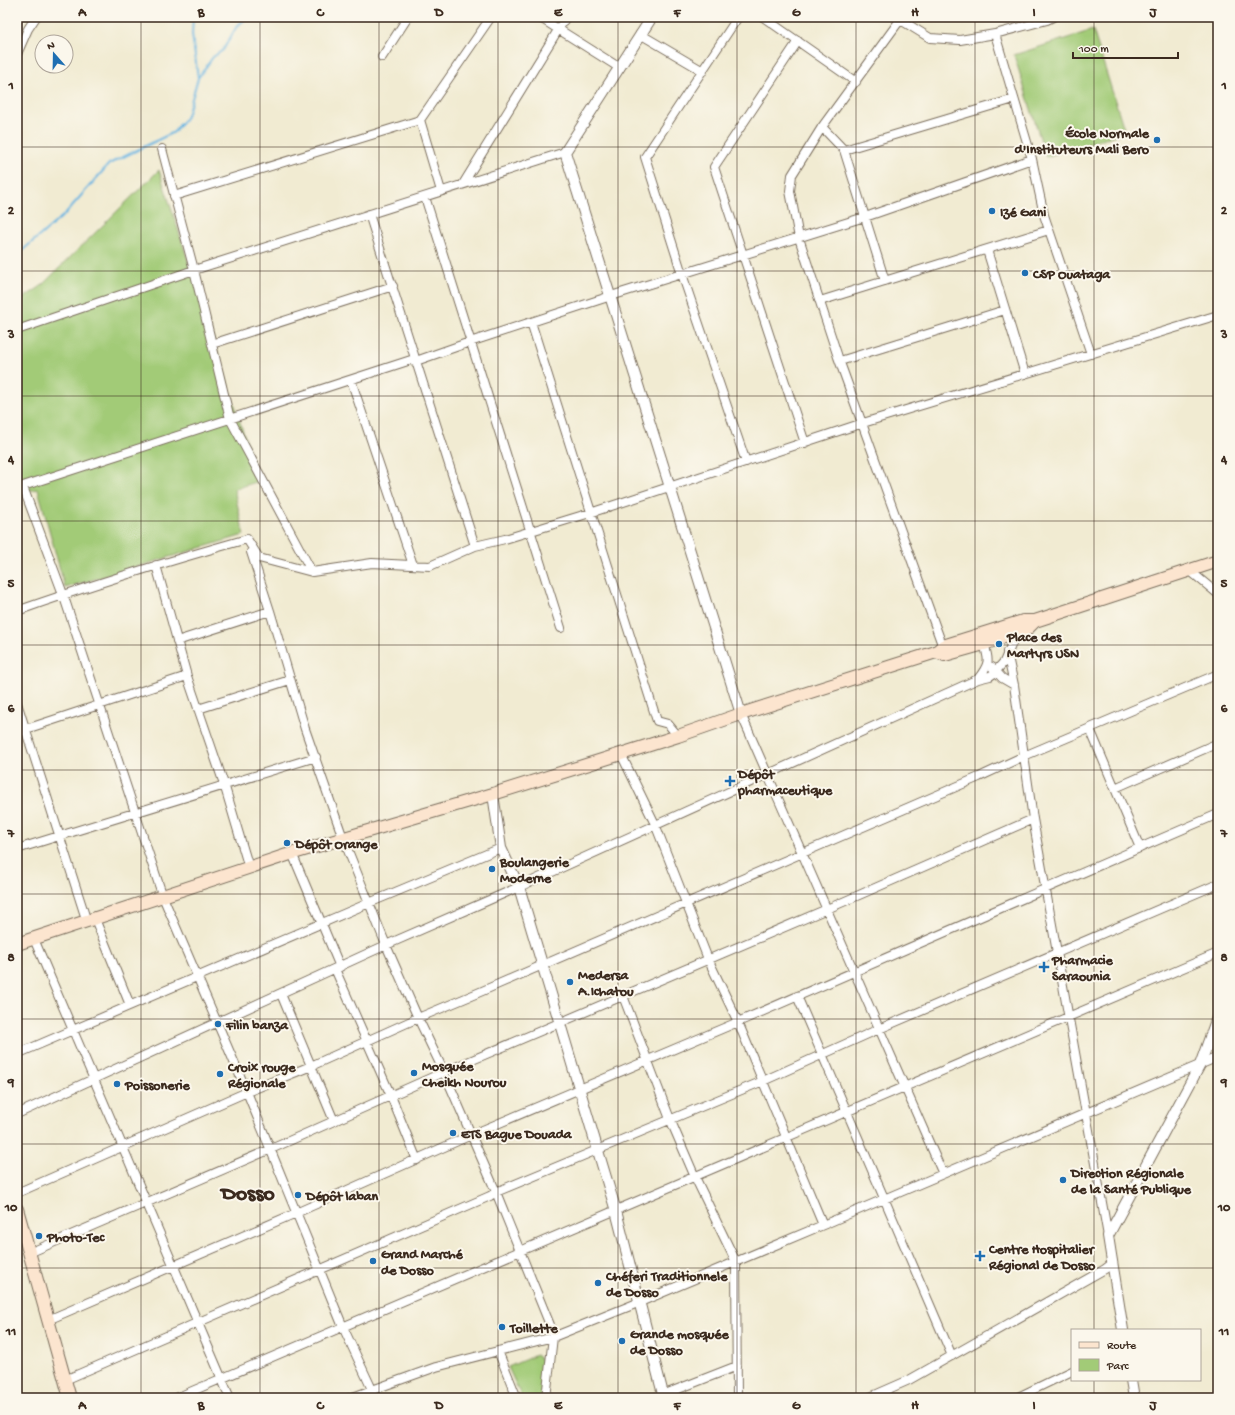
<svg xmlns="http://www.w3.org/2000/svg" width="1235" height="1415" font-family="'Gochi Hand',sans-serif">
	<rect width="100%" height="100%" fill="#fbf7ec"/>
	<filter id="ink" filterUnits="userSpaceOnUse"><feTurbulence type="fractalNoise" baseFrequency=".025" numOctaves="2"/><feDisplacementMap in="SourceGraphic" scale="8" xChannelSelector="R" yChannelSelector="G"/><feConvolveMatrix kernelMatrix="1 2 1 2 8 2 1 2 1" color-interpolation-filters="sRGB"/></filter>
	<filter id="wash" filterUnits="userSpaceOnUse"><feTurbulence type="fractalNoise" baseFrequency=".012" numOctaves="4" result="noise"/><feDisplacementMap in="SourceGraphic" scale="16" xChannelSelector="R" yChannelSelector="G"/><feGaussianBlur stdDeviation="0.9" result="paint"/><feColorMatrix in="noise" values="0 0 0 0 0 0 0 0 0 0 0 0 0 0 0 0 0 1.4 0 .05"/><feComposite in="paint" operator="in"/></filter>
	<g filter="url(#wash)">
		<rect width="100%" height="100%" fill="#f1ebd2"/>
		<path fill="#a2cb77" stroke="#6e7a4a" d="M1093,30L1125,132L1046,157L1014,55Z
			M159,170L259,481L234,489L244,535L65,588L38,489L17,493V302L40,287Z
			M536,1355L544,1362L541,1398H522L508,1367Z"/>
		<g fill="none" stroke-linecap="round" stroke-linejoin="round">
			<path stroke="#68b5e2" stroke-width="2" d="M198,78L213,57L223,50L237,26L248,17
				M17,255L64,215L109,164L174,132L187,116L198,78L192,34L193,17"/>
		</g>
	</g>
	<g filter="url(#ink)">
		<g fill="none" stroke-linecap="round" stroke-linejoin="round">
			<defs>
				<path id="minor" d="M539,17L620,68
					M738,17L645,157L682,274L746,462
					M763,17L856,82
					M896,17L930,38L960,40L995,34L1047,20L1053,17
					M900,20L822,127L792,175L790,191L799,238L838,357L944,650
					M640,34L703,71
					M995,34L1032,159L1044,215L1091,354
					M798,41L714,167L805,443
					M17,54L28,29L36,17
					M382,57L408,17
					M420,120L441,191
					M822,127L844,150L1014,99
					M162,149L194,270L230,419L312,572
					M844,150L885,281
					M463,184L566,17
					M174,196L420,120L491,17
					M425,197L561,628
					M369,214L475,546
					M987,250L1025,374
					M820,301L1049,230
					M531,322L657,721L668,724L678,736
					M17,330L194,270L565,152
					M212,344L393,286
					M840,361L1005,310
					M351,380L413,565
					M23,487L63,594L163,897L247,1092L343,1327L376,1398
					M17,488L411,360L416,361L470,342L611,296L871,215L1032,159
					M247,539L259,558L312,572L372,563L430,566L475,546L505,539L590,513L863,423L1218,315
					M251,552L270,611L305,729L343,838L386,945L418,1018L444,1072L496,1192L550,1325L553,1337L546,1398
					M156,565L187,676L224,784L249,868
					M1189,570L1218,594
					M17,611C93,584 169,561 247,539
					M177,641L270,611
					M1007,652L1014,685L1033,819L1108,1236
					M992,667L1002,678L1014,685
					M978,679C991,662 989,660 983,640
					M17,703L87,922
					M198,709L290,680
					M741,714L943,1174
					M1090,729L1140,848
					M17,732L187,676
					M621,754L655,824L708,959L738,1022L823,1225
					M1115,788L1218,743
					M17,849L316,757
					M292,853L340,967
					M95,919L130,1005
					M34,939L230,1398
					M335,969L391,1096L417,1160
					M281,994L334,1121
					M623,996L670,1119L695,1177L736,1262L737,1398
					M797,996L952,1356
					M17,1054L369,903L501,848
					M17,1114L386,945L519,887L978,679L990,676L993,674L1004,662L1013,641L1021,633
					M17,1193L247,1092L311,1066L418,1018L473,995L979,777L1024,756L1218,674
					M29,1253L271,1149L444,1072L827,909L1033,819
					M48,1320L296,1213L471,1135L738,1022L1218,814
					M498,1351L517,1398
					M65,1380L490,1196L496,1192L763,1081L879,1029L1218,884
					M176,1398L1218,953
					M350,1398L436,1367L553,1337L640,1302L823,1225L1218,1057
					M506,1398L515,1394
					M655,1398L737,1366
					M868,1398L909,1380L1105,1269L1113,1263
					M1016,1398L1072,1371"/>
				<path id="tertiary" d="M652,17L565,152L741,714
					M493,794L501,848L519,887L616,1211L664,1398
					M1123,1330L1108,1236L1200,1065L1218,1015
					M1131,1380L1134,1398"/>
				<path id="secondary" d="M936,652L945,655L984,644L1027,629L1035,621
					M17,944L287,855L493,794L621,754L678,736L741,714L936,652L943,646L1023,621H1035L1218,561
					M17,1209L70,1398"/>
			</defs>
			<use href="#minor" stroke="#7b6e5d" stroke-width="10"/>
			<use href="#tertiary" stroke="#7b6e5d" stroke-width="12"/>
			<use href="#secondary" stroke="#7b6e5d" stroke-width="14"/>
			<use href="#minor" stroke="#fff" stroke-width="8"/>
			<use href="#tertiary" stroke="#fff" stroke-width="10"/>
			<use href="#secondary" stroke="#fce5cf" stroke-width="12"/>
		</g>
	</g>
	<path fill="none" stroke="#3b2a1e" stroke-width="1" stroke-opacity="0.55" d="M141,17V1398M260,17V1398M379,17V1398M498,17V1398M618,17V1398M737,17V1398M856,17V1398M975,17V1398M1094,17V1330M17,147H1218M17,271H1218M17,396H1218M17,521H1218M17,645H1218M17,770H1218M17,894H1218M17,1019H1218M17,1144H1218M17,1268H1218M1094,1380V1398"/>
	<g fill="#1f6fb2" stroke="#fbf7ec" stroke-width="1.5">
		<circle cx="1157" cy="140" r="4"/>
		<circle cx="992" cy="211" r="4"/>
		<circle cx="1025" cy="273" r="4"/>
		<circle cx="999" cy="644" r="4"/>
		<path d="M728 775h4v4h4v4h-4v4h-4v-4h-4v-4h4z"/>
		<circle cx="287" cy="843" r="4"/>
		<circle cx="492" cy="869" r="4"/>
		<path d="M1042 961h4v4h4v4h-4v4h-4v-4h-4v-4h4z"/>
		<circle cx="570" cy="982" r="4"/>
		<circle cx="218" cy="1024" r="4"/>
		<circle cx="414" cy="1073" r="4"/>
		<circle cx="220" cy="1074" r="4"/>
		<circle cx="117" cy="1084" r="4"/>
		<circle cx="453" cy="1133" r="4"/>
		<circle cx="1063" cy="1180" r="4"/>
		<circle cx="298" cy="1195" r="4"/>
		<circle cx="39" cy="1236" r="4"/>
		<path d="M978 1250h4v4h4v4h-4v4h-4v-4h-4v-4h4z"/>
		<circle cx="373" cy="1261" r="4"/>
		<circle cx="598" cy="1283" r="4"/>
		<circle cx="502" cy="1327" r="4"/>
		<circle cx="622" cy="1341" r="4"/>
	</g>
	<g text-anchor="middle" stroke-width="4" stroke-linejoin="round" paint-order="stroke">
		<g font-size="14" font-weight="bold" fill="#3b2a1e" stroke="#fbf7ec" text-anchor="start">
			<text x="1149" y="137" text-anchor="end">École Normale<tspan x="1149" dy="16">d'Instituteurs Mali Bero</tspan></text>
			<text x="1000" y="216">Izé Gani</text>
			<text x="1033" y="278">CSP Ouataga</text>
			<text x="1007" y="641">Place des<tspan x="1007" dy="16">Martyrs USN</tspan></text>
			<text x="738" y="778">Dépôt<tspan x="738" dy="16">pharmaceutique</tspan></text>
			<text x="295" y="848">Dépôt Orange</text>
			<text x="500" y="866">Boulangerie<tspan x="500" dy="16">Moderne</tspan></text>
			<text x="1052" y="964">Pharmacie<tspan x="1052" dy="16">Saraounia</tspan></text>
			<text x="578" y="979">Medersa<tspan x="578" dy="16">A.Ichatou</tspan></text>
			<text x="226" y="1029">Filin banza</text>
			<text x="422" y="1070">Mosquée<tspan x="422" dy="16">Cheikh Nourou</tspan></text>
			<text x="228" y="1071">Croix rouge<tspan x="228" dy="16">Régionale</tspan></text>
			<text x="125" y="1089">Poissonerie</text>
			<text x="461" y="1138">ETS Bague Douada</text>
			<text x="1071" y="1177">Direction Régionale<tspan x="1071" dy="16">de la Santé Publique</tspan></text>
			<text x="306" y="1200">Dépôt laban</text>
			<text x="47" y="1241">Photo-Tec</text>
			<text x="989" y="1253">Centre Hospitalier<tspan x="989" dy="16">Régional de Dosso</tspan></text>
			<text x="381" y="1258">Grand Marché<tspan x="381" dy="16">de Dosso</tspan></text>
			<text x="606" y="1280">Chéferi Traditionnele<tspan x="606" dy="16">de Dosso</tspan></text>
			<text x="510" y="1332">Toillette</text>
			<text x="630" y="1338">Grande mosquée<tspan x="630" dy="16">de Dosso</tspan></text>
		</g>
		<g font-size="22" font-weight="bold" fill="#3b2a1e" stroke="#fbf7ec">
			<text x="248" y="1199">Dosso</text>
		</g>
	</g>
	<rect width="1235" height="1415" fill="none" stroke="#fbf7ec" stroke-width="44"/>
	<rect x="1071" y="1329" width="130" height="52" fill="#fbf7ec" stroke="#aea59a"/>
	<rect x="1079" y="1342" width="20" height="6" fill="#fce5cf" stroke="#aea59a"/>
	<text x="1107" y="1349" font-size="12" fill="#3b2a1e">Route</text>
	<rect x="1079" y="1359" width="20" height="12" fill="#a2cb77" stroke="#aea59a"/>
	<text x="1107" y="1369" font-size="12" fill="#3b2a1e">Parc</text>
	<g transform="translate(54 54) rotate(340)"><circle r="19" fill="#fbf7ec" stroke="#aea59a"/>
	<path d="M0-3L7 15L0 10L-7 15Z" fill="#1f6fb2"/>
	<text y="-6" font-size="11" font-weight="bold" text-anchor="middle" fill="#3b2a1e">N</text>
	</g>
	<path d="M1073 52v6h105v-6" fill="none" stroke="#3b2a1e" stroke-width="2"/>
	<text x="1079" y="52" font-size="12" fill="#3b2a1e" stroke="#fbf7ec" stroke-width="3" paint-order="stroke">100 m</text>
	<rect x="22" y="22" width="1191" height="1371" fill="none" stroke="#3b2a1e" stroke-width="1.5"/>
	<g font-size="13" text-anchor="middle" font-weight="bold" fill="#3b2a1e">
		<text x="82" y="16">A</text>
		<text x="201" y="16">B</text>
		<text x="320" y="16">C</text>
		<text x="439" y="16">D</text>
		<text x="558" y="16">E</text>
		<text x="677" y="16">F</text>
		<text x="796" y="16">G</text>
		<text x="915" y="16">H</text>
		<text x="1034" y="16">I</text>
		<text x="1153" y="16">J</text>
		<text x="11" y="89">1</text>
		<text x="1224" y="89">1</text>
		<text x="11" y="214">2</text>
		<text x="1224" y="214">2</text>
		<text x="11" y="338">3</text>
		<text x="1224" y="338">3</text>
		<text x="11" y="463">4</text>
		<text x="1224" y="463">4</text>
		<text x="11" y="587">5</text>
		<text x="1224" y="587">5</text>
		<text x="11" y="712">6</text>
		<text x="1224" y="712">6</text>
		<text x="11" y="837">7</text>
		<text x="1224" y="837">7</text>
		<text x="11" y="961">8</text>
		<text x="1224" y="961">8</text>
		<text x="11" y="1086">9</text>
		<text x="1224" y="1086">9</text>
		<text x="11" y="1211">10</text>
		<text x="1224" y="1211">10</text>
		<text x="11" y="1335">11</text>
		<text x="1224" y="1335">11</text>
		<text x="82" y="1409">A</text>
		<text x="201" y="1409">B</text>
		<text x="320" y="1409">C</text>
		<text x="439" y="1409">D</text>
		<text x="558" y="1409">E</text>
		<text x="677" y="1409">F</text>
		<text x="796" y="1409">G</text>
		<text x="915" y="1409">H</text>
		<text x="1034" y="1409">I</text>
		<text x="1153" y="1409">J</text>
	</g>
</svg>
